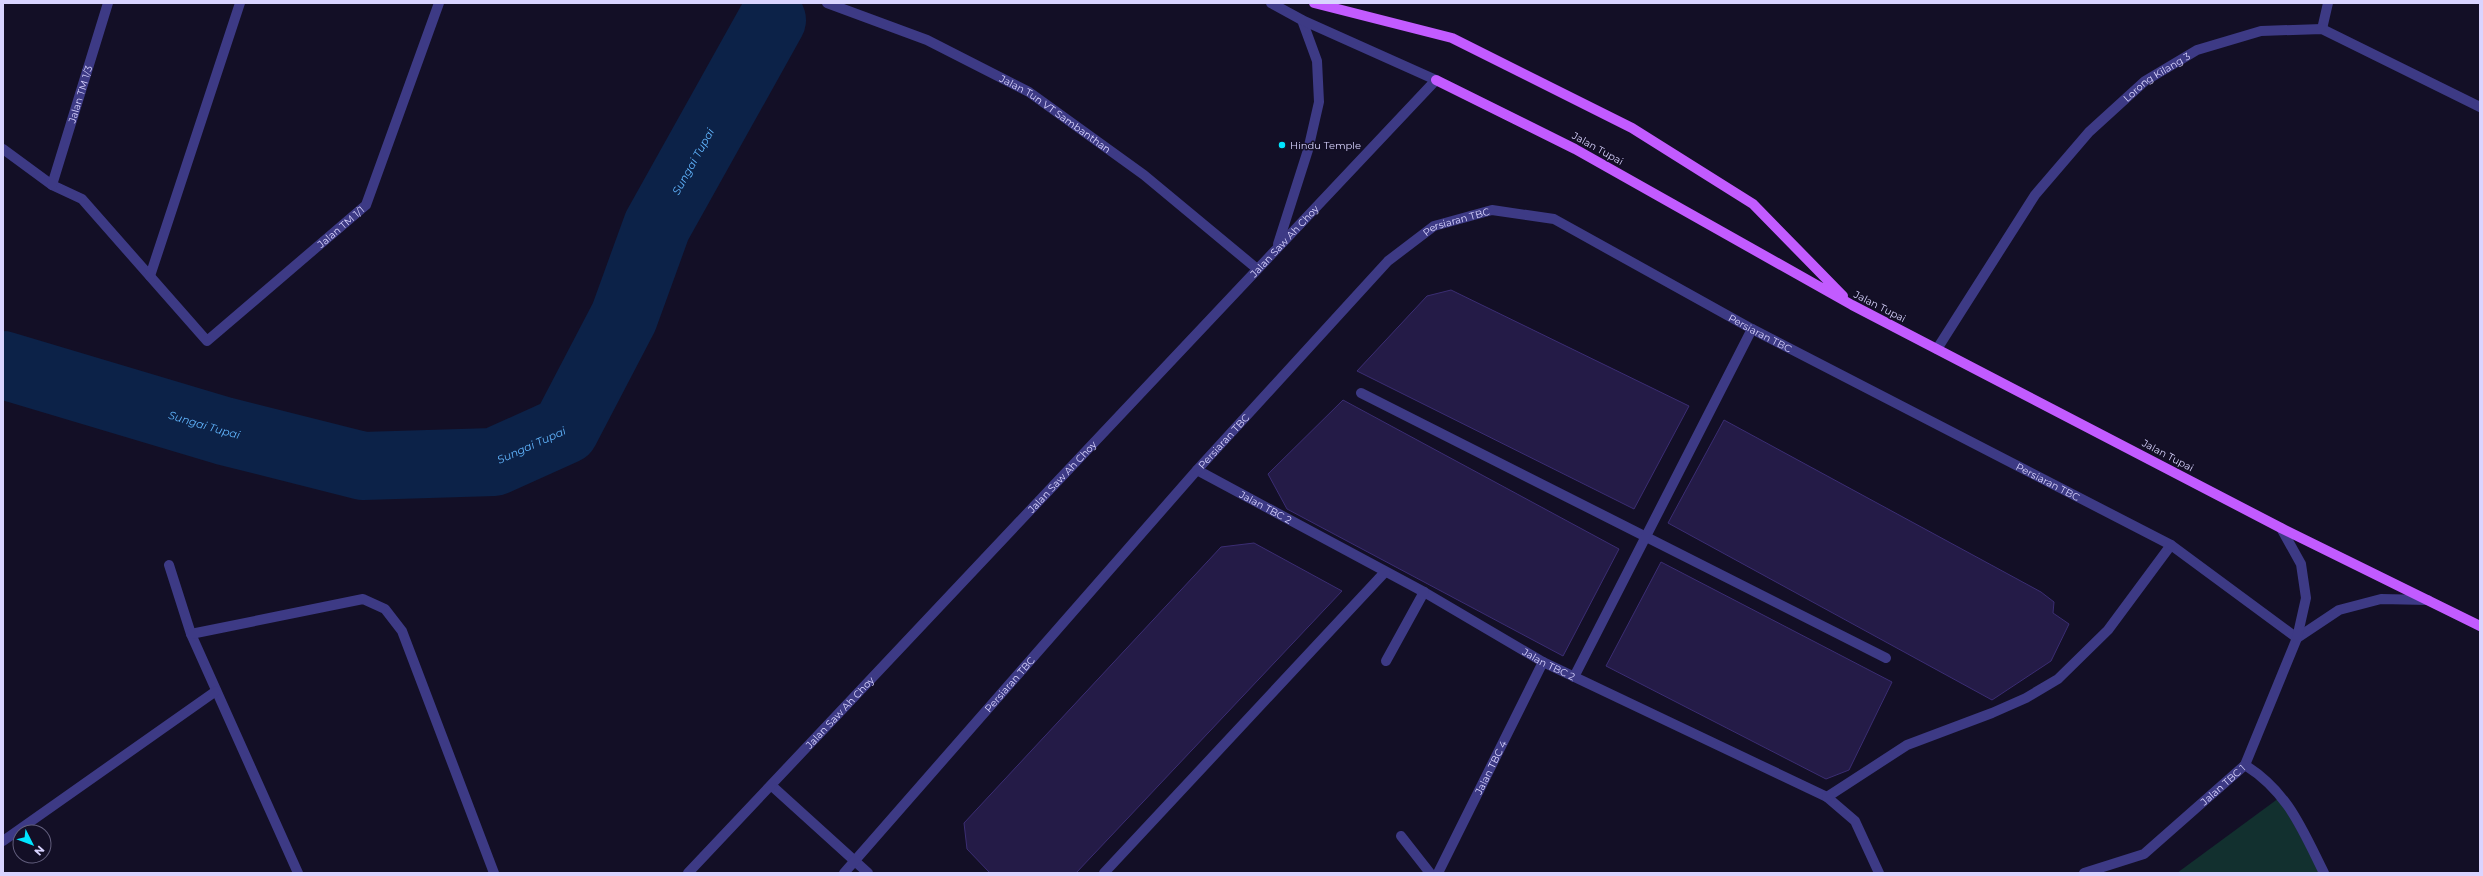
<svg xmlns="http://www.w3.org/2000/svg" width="2483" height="876" font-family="Montserrat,sans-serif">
	<rect width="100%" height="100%" fill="#130f26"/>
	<path fill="#12302f" d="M2279,798L2321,873H2177Z"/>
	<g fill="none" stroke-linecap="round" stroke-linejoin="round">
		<path stroke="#0c2248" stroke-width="68" id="s1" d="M3,365L224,431L363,466L494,462L565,430L624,317L657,226L772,20"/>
	</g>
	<path fill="#241b47" stroke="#3b2d73" d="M1451,290L1689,406L1634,509L1357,371L1427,296Z
		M1343,400L1619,549L1563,656L1287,509L1268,474Z
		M1724,420L2041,592L2054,602L2053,613L2069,624L2051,661L1992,700L1668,523Z
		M1254,543L1342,591L1076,873H990L967,849L964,823L1221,547Z
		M1661,562L1892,682L1849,770L1826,779L1606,666Z"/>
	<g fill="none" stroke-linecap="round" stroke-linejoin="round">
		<g stroke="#3d3a85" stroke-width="10">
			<path id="s2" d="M827,3L927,40L1029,92L1144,175L1256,268"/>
			<path d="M2322,29L2328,3"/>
			<path id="s3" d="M3,149L52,185L82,199L207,341L366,205L439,3"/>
			<path id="s4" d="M52,185L108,3"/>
			<path d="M1278,244L1308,150L1319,102L1317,61L1302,20"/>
			<path d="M150,276L240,3"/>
			<path id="s5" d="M1937,349L2035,195L2089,132L2145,81L2197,50L2261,31L2322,29L2480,107"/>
			<path d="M1361,393L1886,658"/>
			<path id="s6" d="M1197,470L1424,592L1543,662L1827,797L1855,821L1879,873"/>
			<path d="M169,565L191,634L298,873"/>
			<path d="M191,634L363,599L385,609L402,631L494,873"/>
			<path d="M2297,638L2339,610L2381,599L2428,600"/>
			<path d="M1386,661L1424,592"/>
			<path d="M1574,677L1752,329"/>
			<path d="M2245,765C2288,792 2302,829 2324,873"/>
			<path d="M772,786L868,873"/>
			<path d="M1827,797L1907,745L1992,713L2026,698L2058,679L2108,630L2171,545"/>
			<path d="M1401,836L1430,873"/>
			<path d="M3,841L216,691"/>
			<path id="s7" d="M688,873L1436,80L1302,20L1271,3"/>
			<path id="s8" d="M844,873L1197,470L1388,261L1434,226L1492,210L1554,219L1752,329L2171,545L2297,638"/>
			<path d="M1104,873L1385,572"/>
			<path id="s9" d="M1438,873L1543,662"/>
			<path id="s10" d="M2084,873L2144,854L2245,765L2297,638L2306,598L2301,564L2281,528"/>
		</g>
		<path stroke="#c25bff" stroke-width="10" d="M1314,3L1452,38L1632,128L1753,204L1843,296
			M1436,80L1575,149L1852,305L2281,528L2480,626"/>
	</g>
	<circle fill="#00e5ff" stroke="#130f26" stroke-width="1.5" cx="1282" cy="145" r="4"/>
	<g text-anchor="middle" stroke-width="3" stroke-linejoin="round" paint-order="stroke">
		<g font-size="10" fill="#d9d4ff" stroke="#130f26">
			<text dy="4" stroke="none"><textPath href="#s5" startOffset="353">Lorong Kilang 3</textPath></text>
			<text dy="4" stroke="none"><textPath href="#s4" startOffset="95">Jalan TM 1/3</textPath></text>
			<text dy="4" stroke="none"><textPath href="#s2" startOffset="255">Jalan Tun VT Sambanthan</textPath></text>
			<text transform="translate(1598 148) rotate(29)" y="4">Jalan Tupai</text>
			<text dy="4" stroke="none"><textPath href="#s8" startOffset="899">Persiaran TBC</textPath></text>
			<text dy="4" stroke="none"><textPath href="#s3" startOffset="459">Jalan TM 1/1</textPath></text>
			<text dy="4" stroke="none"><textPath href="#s7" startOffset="869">Jalan Saw Ah Choy</textPath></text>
			<text transform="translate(1880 306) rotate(27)" y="4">Jalan Tupai</text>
			<text dy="4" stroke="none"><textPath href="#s8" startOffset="1235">Persiaran TBC</textPath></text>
			<text dy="4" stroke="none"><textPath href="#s8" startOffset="575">Persiaran TBC</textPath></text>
			<text transform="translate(2168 455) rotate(28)" y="4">Jalan Tupai</text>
			<text dy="4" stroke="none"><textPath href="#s7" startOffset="545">Jalan Saw Ah Choy</textPath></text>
			<text dy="4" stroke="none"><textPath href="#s8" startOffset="1559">Persiaran TBC</textPath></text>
			<text dy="4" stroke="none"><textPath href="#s6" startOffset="78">Jalan TBC 2</textPath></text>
			<text dy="4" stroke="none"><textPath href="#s6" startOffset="402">Jalan TBC 2</textPath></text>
			<text dy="4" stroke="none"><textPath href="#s8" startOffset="251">Persiaran TBC</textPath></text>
			<text dy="4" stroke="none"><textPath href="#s7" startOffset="221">Jalan Saw Ah Choy</textPath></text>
			<text dy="4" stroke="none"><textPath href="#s9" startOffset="118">Jalan TBC 4</textPath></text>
			<text dy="4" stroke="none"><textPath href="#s10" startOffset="168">Jalan TBC 1</textPath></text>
		</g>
		<g font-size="10" fill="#d9d4ff" stroke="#130f26" text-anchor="start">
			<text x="1290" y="149">Hindu Temple</text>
		</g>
		<g font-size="11" font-style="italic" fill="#62b6ff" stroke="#130f26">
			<text dy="4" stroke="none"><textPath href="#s1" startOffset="881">Sungai Tupai</textPath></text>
			<text dy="4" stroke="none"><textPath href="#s1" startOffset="210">Sungai Tupai</textPath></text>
			<text dy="4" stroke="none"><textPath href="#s1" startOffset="546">Sungai Tupai</textPath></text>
		</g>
	</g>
	<rect width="2483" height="876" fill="none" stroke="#d9d4ff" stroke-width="8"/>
	<g transform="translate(32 844) rotate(132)"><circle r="19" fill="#130f26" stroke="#625e7d"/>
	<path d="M0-3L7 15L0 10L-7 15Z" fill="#00e5ff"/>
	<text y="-6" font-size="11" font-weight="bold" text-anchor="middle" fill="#d9d4ff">N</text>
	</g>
</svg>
